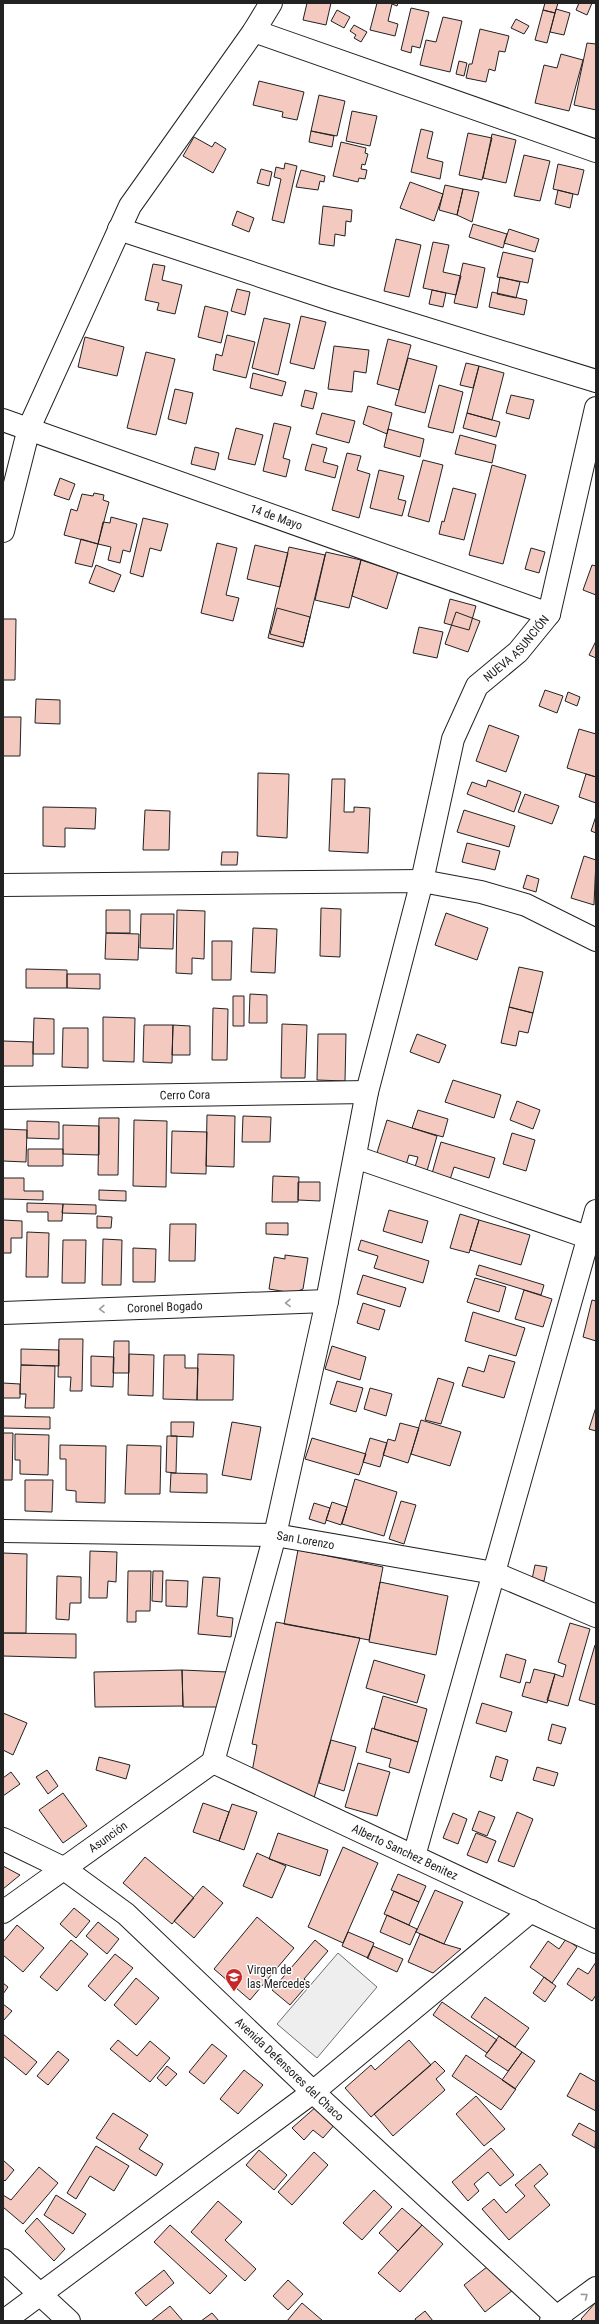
<svg xmlns="http://www.w3.org/2000/svg" width="599" height="2324" font-family="'Roboto Condensed',sans-serif">
	<rect width="100%" height="100%" fill="#fff"/>
	<path fill="#eee" stroke="#6f6f6f" d="M338,1953L377,1987L317,2058L277,2024Z"/>
	<path fill="#f3c9c0" stroke="#222" d="M307,3H331L326,25L303,20Z
		M377,3H398L397,6L392,4L388,21L398,24L395,36L370,30Z
		M545,3H558L555,13L543,10Z
		M579,3H592L587,15L576,10Z
		M411,8L429,12L420,48L412,46L411,53L401,50Z
		M556,9L570,13L564,35L550,32Z
		M337,10L350,17L344,28L331,21Z
		M543,10L555,13L547,43L535,40Z
		M443,17L462,21L450,72L420,65L426,40L436,42Z
		M516,19L529,26L524,34L511,28Z
		M354,25L367,32L361,42L354,38L356,35L350,31Z
		M480,29L509,36L505,52L499,51L495,71L489,69L486,82L466,78L469,64H472Z
		M587,43L596,44V110L574,105Z
		M561,54L583,60L569,111L535,103L544,65L557,68Z
		M459,61L467,63L464,76L456,74Z
		M259,81L304,92L297,120L282,117L283,112L253,105Z
		M319,95L345,101L337,136L311,131Z
		M352,111L377,116L370,146L346,141Z
		M421,129L433,132L427,158L443,162L440,179L411,172Z
		M311,131L334,136L332,147L309,142Z
		M468,133L492,138L482,180L459,175Z
		M492,134L516,140L506,183L483,178Z
		M194,137L212,147L215,142L226,149L213,173L183,156Z
		M341,142L366,148L365,153L368,154L365,165L362,164L361,169L367,170L365,179L359,178L358,182L333,176Z
		M524,155L550,161L540,201L514,196Z
		M285,163L297,166L284,223L272,220L281,179L274,177L276,167L284,169Z
		M558,164L584,170L578,195L553,189Z
		M261,169L272,172L269,186L257,183Z
		M301,170L325,176L324,182L320,181L318,190L296,187Z
		M410,182L443,194L434,221L400,208Z
		M445,185L463,189L457,215L439,210Z
		M463,189L479,192L472,222L457,215Z
		M558,190L573,194L570,208L555,204Z
		M323,206L352,210L351,222L346,221L345,236L335,234L334,246L319,244Z
		M237,211L254,218L249,232L232,225Z
		M473,224L507,234L503,248L469,237Z
		M509,229L539,239L535,252L504,243Z
		M396,239L421,245L409,297L384,291Z
		M433,242L449,245L443,272L461,276L456,295L423,288Z
		M503,252L533,259L528,283L497,277Z
		M463,263L485,268L477,308L454,303Z
		M153,264L165,266L162,280L182,285L175,314L157,310L159,303L145,300Z
		M500,277L520,282L516,298L497,294Z
		M237,289L250,292L245,315L231,311Z
		M432,290L446,293L443,307L429,304Z
		M492,292L527,300L524,315L489,307Z
		M205,306L228,312L221,343L198,337Z
		M301,316L326,322L314,369L290,363Z
		M264,318L290,324L278,375L252,368Z
		M227,335L255,342L246,378L213,370L216,354L222,356Z
		M85,337L124,347L117,376L78,367Z
		M388,339L411,345L399,390L377,384Z
		M334,346L369,350L366,373L354,371L352,392L328,389Z
		M146,352L175,359L156,435L127,428Z
		M408,358L437,366L425,413L395,405Z
		M466,363L479,366L473,388L460,385Z
		M479,366L504,373L492,420L467,413Z
		M253,373L286,382L282,396L250,388Z
		M439,385L463,392L453,433L428,427Z
		M175,389L193,393L186,424L168,419Z
		M305,390L317,393L313,409L301,406Z
		M511,395L534,400L529,419L506,413Z
		M368,406L392,413L387,434L363,424Z
		M322,413L355,421L349,443L316,434Z
		M467,413L500,422L496,437L463,428Z
		M274,423L291,427L283,458L290,460L286,477L263,471Z
		M236,428L263,435L255,465L228,459Z
		M388,429L424,439L420,457L384,447Z
		M460,435L496,445L492,463L455,454Z
		M312,444L327,448L323,462L338,466L335,478L305,470Z
		M195,447L219,453L215,470L191,464Z
		M347,453L361,456L357,470L370,474L359,518L332,510Z
		M423,460L443,465L429,522L408,516Z
		M492,465L526,475L503,564L469,555Z
		M379,470L404,476L398,499L406,501L402,516L370,508Z
		M60,478L75,484L69,500L54,495Z
		M453,488L476,494L464,540L439,534L442,521L444,522Z
		M94,493L104,495L103,500L109,502L98,544L64,535L71,509L77,511L82,494L93,496Z
		M111,517L137,524L130,552L123,550L120,563L108,560L111,547L98,544L103,522L110,523Z
		M143,518L168,524L161,551L150,548L143,577L130,573Z
		M81,539L98,544L92,567L75,563Z
		M217,543L237,548L226,595L239,598L233,621L201,613Z
		M255,545L288,553L280,587L247,579Z
		M289,547L325,555L303,647L268,638Z
		M531,548L545,552L539,573L525,569Z
		M326,552L361,560L349,608L315,600Z
		M361,560L398,572L387,609L352,596Z
		M96,565L121,575L114,592L89,583Z
		M592,565L596,566V595L583,590Z
		M450,599L476,606L469,630L444,623Z
		M277,608L310,617L304,643L270,634Z
		M456,612L480,621L468,652L445,644Z
		M3,619H16L15,680H3Z
		M419,627L443,632L437,658L413,653Z
		M596,641V658L589,655Z
		M545,690L563,696L557,713L539,706Z
		M568,692L580,697L577,706L565,701Z
		M36,699L60,700V724L35,723Z
		M3,717H21L20,756H3Z
		M489,725L519,736L506,772L476,761Z
		M579,729L596,734V777L567,768Z
		M258,773L289,774L287,838L257,836Z
		M586,774L596,777V803L579,797Z
		M332,779H345L344,812H354V807L370,808L368,853L329,851Z
		M488,780L521,792L514,812L467,794L472,782L486,787Z
		M525,794L559,806L552,824L518,812Z
		M43,807L96,808L95,829L65,828V847L43,846Z
		M145,810L170,811L169,850H143Z
		M464,810L515,826L509,847L457,832Z
		M596,816V833L591,831Z
		M467,843L500,851L495,870L462,862Z
		M222,852H238L237,865H221Z
		M584,856L596,860L594,905L571,898Z
		M527,875L539,879L536,892L523,888Z
		M321,908L341,909L340,957L320,956Z
		M106,910H130V933H106Z
		M177,910L205,911L204,959L192,958V974L176,973Z
		M446,913L488,928L477,960L435,945Z
		M141,914H174L173,949L140,948Z
		M253,928L277,929L275,973L251,972Z
		M106,933L139,934L138,960L105,959Z
		M212,941H232L231,980H212Z
		M519,967L543,972L533,1013L509,1007Z
		M26,969L67,970V988H26Z
		M67,974H100V989L67,988Z
		M250,994L267,995V1023H249Z
		M233,996H244V1026H233Z
		M509,1007L533,1013L528,1033L519,1031L516,1046L501,1043Z
		M213,1008L228,1009L227,1060H212Z
		M103,1017L135,1018L134,1062L103,1061Z
		M34,1018L54,1019V1054H33Z
		M282,1024L307,1025L305,1078H281Z
		M144,1025H173L172,1063L143,1062Z
		M173,1025L190,1026V1055H172Z
		M63,1028H88V1068L62,1067Z
		M318,1034H346L345,1081L317,1080Z
		M417,1034L446,1045L439,1063L410,1052Z
		M3,1041L33,1042V1066H3Z
		M453,1080L501,1095L494,1118L445,1102Z
		M517,1101L540,1110L533,1129L510,1120Z
		M418,1110L448,1119L443,1137L412,1128Z
		M207,1115L235,1116L234,1167L206,1166Z
		M243,1116L271,1117L270,1142H242Z
		M99,1118H119L118,1175H98Z
		M134,1120L167,1121L166,1187L133,1186Z
		M387,1120L437,1136L427,1171L415,1167L418,1157L409,1155L406,1165L376,1156Z
		M27,1121L59,1122V1139L27,1138Z
		M63,1125L99,1126V1155L63,1154Z
		M3,1129L27,1130L26,1162L3,1161Z
		M172,1131L207,1132L206,1174L171,1173Z
		M512,1133L535,1140L526,1171L503,1164Z
		M441,1142L495,1158L489,1178L454,1167L449,1183L431,1177Z
		M28,1149H63V1166H28Z
		M273,1176L299,1177L298,1202H272Z
		M3,1178H24V1191H43V1200L3,1199Z
		M298,1182H320V1201L298,1200Z
		M99,1190L126,1191V1201L99,1200Z
		M27,1203L63,1204L62,1221H48V1212H27Z
		M63,1204L96,1205V1214L62,1213Z
		M389,1210L428,1221L422,1243L383,1231Z
		M460,1214L479,1220L469,1253L450,1248Z
		M97,1216L112,1217L111,1228H97Z
		M3,1220L22,1221V1238H11V1253H3Z
		M479,1220L530,1235L521,1265L470,1250Z
		M266,1223H288V1235L266,1234Z
		M170,1224H196L195,1261H169Z
		M27,1232L49,1233L48,1277H26Z
		M103,1239L122,1240L121,1285H102Z
		M63,1240H86L85,1283H62Z
		M361,1240L429,1261L423,1283L374,1268L378,1256L358,1250Z
		M133,1248L156,1249L155,1282H133Z
		M285,1255L308,1258L303,1289L293,1293L269,1289L274,1257L285,1259Z
		M479,1265L544,1285L541,1295L476,1275Z
		M363,1275L406,1288L400,1307L357,1294Z
		M475,1278L506,1287L499,1312L467,1302Z
		M524,1290L552,1299L543,1327L515,1319Z
		M592,1300L596,1301V1341L583,1337Z
		M363,1303L385,1310L379,1330L357,1323Z
		M473,1312L525,1328L516,1356L465,1341Z
		M59,1339H83L82,1391H70L71,1377H58Z
		M114,1341H129V1373H113Z
		M332,1346L366,1357L360,1380L325,1369Z
		M21,1349L59,1350V1366L21,1365Z
		M129,1354L154,1355L153,1396L128,1395Z
		M198,1354L234,1355L233,1400H197Z
		M164,1355H185V1368H198L197,1400L163,1399Z
		M489,1355L515,1362L504,1398L462,1386L468,1367L484,1372Z
		M91,1356L114,1357L113,1387L91,1386Z
		M21,1365L55,1366L54,1408H25L26,1394H20Z
		M438,1378L454,1383L441,1424L425,1420Z
		M337,1381L363,1388L356,1412L330,1404Z
		M3,1383L20,1384V1398H3Z
		M370,1388L392,1394L386,1416L364,1409Z
		M596,1407V1431L589,1429Z
		M3,1416L50,1417V1429L3,1428Z
		M421,1420L461,1432L450,1466L411,1454Z
		M171,1422H194L193,1437L171,1436Z
		M232,1422L261,1427L251,1480L222,1475Z
		M400,1423L419,1428L408,1463L383,1455L388,1439L395,1441Z
		M3,1433H13L12,1480H3Z
		M15,1434L49,1435L48,1475L20,1474V1460H15Z
		M167,1436H177L176,1473L166,1472Z
		M312,1438L366,1454L359,1475L305,1459Z
		M370,1438L387,1443L380,1467L363,1462Z
		M60,1445L106,1446L105,1503L76,1502V1491L66,1490V1459H60Z
		M127,1445L161,1446L160,1494H125Z
		M171,1473L207,1474V1493L170,1492Z
		M355,1479L397,1492L384,1536L342,1524Z
		M25,1480H53L52,1512L25,1511Z
		M401,1501L416,1505L404,1544L389,1539Z
		M332,1502L347,1507L341,1525L326,1520Z
		M314,1503L330,1508L325,1524L309,1519Z
		M298,1550L383,1567L369,1640L284,1624Z
		M90,1551L117,1552L116,1582L108,1581L107,1598H89Z
		M3,1553L27,1554L26,1633H3Z
		M535,1565L547,1567L544,1581L532,1579Z
		M128,1571H151L150,1611H136V1622H127Z
		M153,1571H163L162,1602L152,1601Z
		M57,1576L81,1577V1603H70L69,1620L56,1619Z
		M203,1577L220,1578L217,1616L233,1618L231,1637L198,1634Z
		M166,1580L188,1581L187,1607L166,1606Z
		M380,1582L448,1596L436,1655L369,1642Z
		M276,1622L360,1638L314,1798L251,1777L257,1745L252,1744Z
		M570,1623L590,1629L568,1706L547,1700L555,1674L563,1677L566,1665L558,1662Z
		M3,1633L76,1634V1658L3,1656Z
		M595,1645H596V1705L579,1700Z
		M506,1654L526,1660L520,1683L500,1677Z
		M374,1660L425,1675L417,1703L366,1688Z
		M534,1669L555,1674L547,1703L522,1696L526,1682L530,1683Z
		M182,1670L227,1672L221,1707H183Z
		M182,1670L183,1706L95,1707L94,1672Z
		M383,1696L427,1709L418,1742L374,1729Z
		M482,1703L512,1712L506,1732L476,1723Z
		M3,1713L27,1723L13,1755L3,1750Z
		M552,1724L566,1728L561,1744L548,1740Z
		M372,1728L418,1742L409,1773L389,1767L391,1759L366,1752Z
		M331,1740L356,1747L344,1791L319,1783Z
		M496,1756L508,1760L502,1781L490,1777Z
		M99,1757L130,1765L126,1779L96,1770Z
		M358,1763L390,1772L377,1816L345,1807Z
		M537,1767L558,1773L554,1786L533,1780Z
		M47,1770L58,1786L48,1794L36,1777Z
		M11,1772L20,1784L3,1796V1778Z
		M63,1793L87,1826L63,1843L39,1810Z
		M203,1803L229,1812L219,1841L193,1832Z
		M232,1804L257,1812L244,1850L219,1841Z
		M479,1811L495,1817L487,1836L472,1830Z
		M517,1812L533,1819L514,1867L498,1861Z
		M453,1813L467,1819L458,1844L443,1838Z
		M278,1833L328,1850L320,1876L269,1859Z
		M476,1833L496,1841L487,1863L467,1855Z
		M343,1847L378,1863L343,1943L308,1927Z
		M257,1853L286,1866L272,1898L243,1886Z
		M145,1857L194,1898L172,1924L123,1883Z
		M3,1866L20,1875L3,1889Z
		M398,1874L426,1886L419,1902L391,1890Z
		M203,1886L223,1903L194,1938L174,1921Z
		M435,1890L463,1902L444,1944L416,1932Z
		M394,1891L419,1902L409,1925L384,1914Z
		M74,1908L90,1921L76,1938L60,1924Z
		M387,1915L417,1929L410,1945L380,1932Z
		M257,1917L294,1948L250,2000L214,1969Z
		M98,1922L119,1939L107,1954L86,1936Z
		M17,1925L44,1948L23,1972L3,1955V1942Z
		M348,1932L374,1943L368,1958L342,1946Z
		M420,1934L444,1944L461,1949L433,1973L408,1962Z
		M566,1939L577,1947L552,1983L530,1967L548,1941L559,1949Z
		M71,1940L88,1954L57,1991L40,1977Z
		M315,1940L328,1951L304,1979L309,1983L290,2005L272,1990Z
		M373,1946L403,1959L397,1972L367,1958Z
		M115,1954L133,1968L105,2001L88,1986Z
		M596,1962V1995L592,2001L567,1984L578,1968L588,1974Z
		M544,1977L556,1986L545,2002L533,1993Z
		M136,1978L159,1998L136,2025L114,2005Z
		M3,1983L8,1987L3,1994Z
		M485,1997L529,2028L515,2047L471,2017Z
		M442,2002L497,2040L487,2053L433,2015Z
		M3,2004L12,2011L3,2021Z
		M3,2034L37,2062L26,2075L3,2056Z
		M499,2036L522,2052L508,2071L485,2056Z
		M118,2040L137,2056L150,2041L170,2058L150,2082L110,2049Z
		M409,2040L431,2065L371,2117L345,2088L371,2065L375,2070Z
		M212,2044L227,2056L204,2084L189,2072Z
		M58,2051L69,2060L48,2085L37,2076Z
		M522,2052L535,2061L515,2089L502,2080Z
		M466,2055L516,2089L501,2110L452,2076Z
		M435,2061L445,2071L436,2079L445,2090L393,2136L374,2114Z
		M167,2066L177,2074L166,2086L157,2078Z
		M244,2070L263,2085L238,2114L220,2099Z
		M580,2073L596,2082V2111L567,2096Z
		M476,2096L505,2129L484,2146L456,2114Z
		M317,2106L336,2123L323,2138L313,2130L304,2140L292,2128Z
		M113,2113L148,2135L139,2149L163,2164L156,2176L96,2138Z
		M579,2123L596,2132L595,2148L572,2135Z
		M96,2146L129,2166L114,2191L90,2176L76,2199L67,2193Z
		M491,2148L514,2175L500,2186L488,2172L474,2184L479,2191L468,2201L452,2182Z
		M259,2150L287,2175L274,2190L246,2165Z
		M314,2152L328,2165L292,2205L278,2192Z
		M3,2160L14,2170L5,2181L3,2179Z
		M540,2164L548,2174L534,2186L550,2205L509,2240L482,2209L494,2199L506,2213L525,2196L515,2185Z
		M39,2167L58,2183L23,2224L3,2207V2195L11,2200Z
		M374,2190L392,2207L362,2240L343,2223Z
		M56,2195L86,2214L73,2234L44,2215Z
		M218,2201L242,2222L225,2240L256,2269L245,2281L191,2232Z
		M402,2208L422,2225L398,2251L379,2233Z
		M37,2218L65,2249L54,2261L25,2231Z
		M170,2225L227,2276L210,2294L154,2242Z
		M422,2225L443,2244L400,2292L378,2273Z
		M492,2263L513,2290L485,2312L464,2285Z
		M164,2270L174,2283L146,2306L135,2293Z
		M288,2280L303,2294L288,2310L273,2296Z
		M596,2302V2321H583L581,2319Z
		M302,2303L323,2321H287Z
		M170,2306L183,2321H151Z
		M425,2311L433,2321H416L415,2319Z
		M212,2313L219,2321H201Z"/>
	<g fill="none" stroke-linecap="round" stroke-linejoin="round">
		<defs>
			<g id="minor">
				<path d="M254,31L596,151"/>
				<path d="M119,229L330,299L596,381"/>
				<path id="s1" d="M3,420L549,614"/>
				<path d="M3,531L29,428L130,206L254,31L271,3"/>
				<path d="M3,885L422,881L481,892L526,905L596,940"/>
				<path id="s2" d="M3,1098L367,1092"/>
				<path d="M355,1157L596,1240"/>
				<path id="s3" d="M3,1313L327,1301"/>
				<path id="s4" d="M3,1531L275,1535L494,1573L596,1616"/>
				<path id="s5" d="M213,1762L275,1535L327,1301L367,1092L422,881L453,739L477,686L518,652L549,614L596,408"/>
				<path id="s6" d="M213,1762L596,1942"/>
				<path id="s7" d="M3,1839L63,1868L126,1914L313,2092L561,2321"/>
				<path d="M414,1856L596,1211"/>
				<path id="s8" d="M3,1912L213,1762"/>
				<path d="M3,2260L69,2321"/>
				<path d="M4,2321L313,2092L531,1911"/>
				<path d="M551,2321L596,2288"/>
			</g>
		</defs>
		<use href="#minor" stroke="#222" stroke-width="24"/>
		<use href="#minor" stroke="#fff" stroke-width="22"/>
	</g>
	<defs><path id="oneway-chevron" d="M-2-3.5L2.5 0L-2 3.5" fill="none" stroke-width="1.6" stroke-linecap="round" stroke-linejoin="round"/></defs>
	<g stroke="#9c9c9c">
		<use href="#oneway-chevron" transform="translate(288 1303) rotate(178)"/>
		<use href="#oneway-chevron" transform="translate(102 1309) rotate(178)"/>
		<use href="#oneway-chevron" transform="translate(585 2296) rotate(-37)"/>
	</g>
	<defs>
		<symbol id="school-pin" viewBox="-11 -11 22 30"><path d="M0 17L-7.5 6A9.5 9.5 0 1 1 7.5 6Z" fill="#c62828" stroke="#fff"/><path d="M0-5L7-2L0 1L-7-2ZM-4 1L0 2.5L4 1V4Q0 6-4 4Z" fill="#fff"/></symbol>
	</defs>
	<g fill-rule="evenodd">
		<use href="#school-pin" x="224" y="1967" width="20" height="27"/>
	</g>
	<g text-anchor="middle" stroke-width="3" stroke-linejoin="round" paint-order="stroke">
		<g font-size="12" fill="#222" stroke="#fff">
			<text dy="4" stroke="none"><textPath href="#s1" startOffset="290">14 de Mayo</textPath></text>
			<text dy="4" stroke="none"><textPath href="#s5" startOffset="1164">NUEVA ASUNCIÓN</textPath></text>
			<text dy="4" stroke="none"><textPath href="#s2" startOffset="182">Cerro Cora</textPath></text>
			<text dy="4" stroke="none"><textPath href="#s3" startOffset="162">Coronel Bogado</textPath></text>
			<text dy="4" stroke="none"><textPath href="#s4" startOffset="303">San Lorenzo</textPath></text>
			<text dy="4" stroke="none"><textPath href="#s8" startOffset="129">Asunción</textPath></text>
			<text dy="4" stroke="none"><textPath href="#s6" startOffset="212">Alberto Sanchez Benitez</textPath></text>
			<text dy="4" stroke="none"><textPath href="#s7" startOffset="370">Avenida Defensores del Chaco</textPath></text>
		</g>
		<g font-size="12" fill="#222" stroke="#fff" text-anchor="start">
			<text x="247" y="1974">Virgen de<tspan x="247" dy="14">las Mercedes</tspan></text>
		</g>
	</g>
	<rect width="599" height="2324" fill="none" stroke="#222222" stroke-width="8"/>
</svg>
